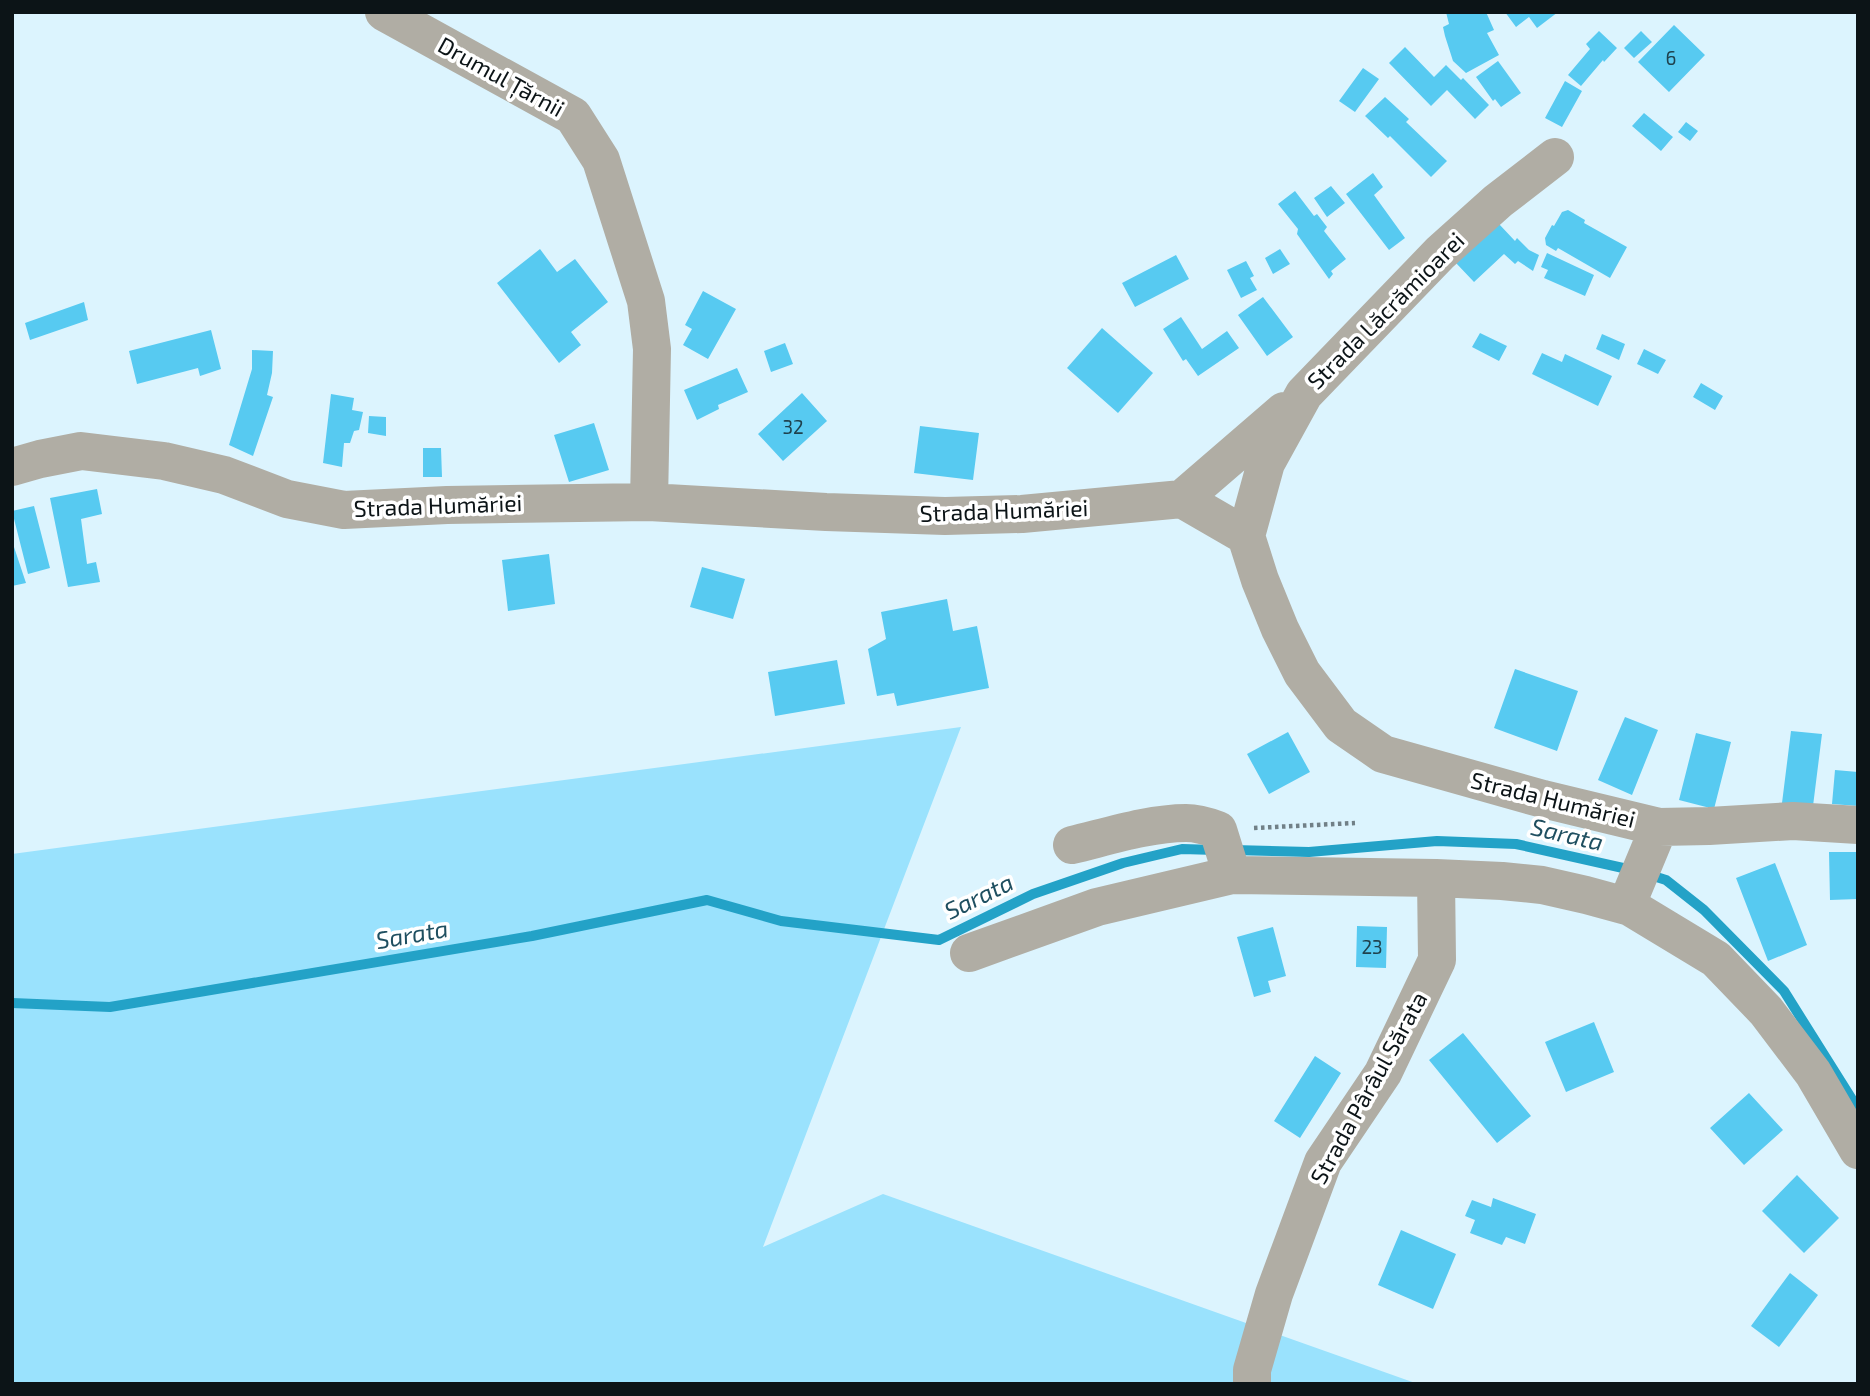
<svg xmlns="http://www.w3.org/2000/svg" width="1870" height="1396" font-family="'Exo 2',sans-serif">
	<rect width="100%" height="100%" fill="#dcf4fe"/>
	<path fill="#9ae2fd" d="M961,727L763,1247L883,1194L1418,1384H12V854Z"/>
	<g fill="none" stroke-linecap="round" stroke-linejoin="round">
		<path stroke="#23a2c7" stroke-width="10" d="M1234,850L1309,852L1437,841L1516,844L1632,870
			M1647,874L1666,880L1704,910L1784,991L1858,1109
			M12,1003L110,1007L532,936L707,900L781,921L939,940L1033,894L1123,863L1182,849L1216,850"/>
	</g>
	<path fill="#57caf1" d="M1446,12H1486L1494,30L1487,33L1499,55L1466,73L1453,61L1445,36L1443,27L1449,24Z
		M1505,12H1558L1537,28L1529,17L1516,27Z
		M1674,25L1705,55L1669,92L1638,62Z
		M1599,31L1617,48L1604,62L1603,60L1581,86L1568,75L1590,49L1586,44Z
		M1641,31L1652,42L1634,58L1624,48Z
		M1405,47L1434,77L1446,65L1461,80L1463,78L1489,105L1475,119L1447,90L1431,106L1389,63Z
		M1498,61L1521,93L1501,107L1495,99L1493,101L1476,77Z
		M1363,68L1379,79L1355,112L1339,101Z
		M1565,81L1582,91L1562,127L1545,118Z
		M1385,97L1409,119L1406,122L1447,161L1431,177L1390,136L1388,138L1365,116Z
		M1644,113L1673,137L1661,151L1632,126Z
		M1686,122L1698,131L1690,141L1678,132Z
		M1373,173L1383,187L1374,195L1405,238L1389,250L1346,194Z
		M1331,186L1345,203L1327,217L1314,198Z
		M1295,191L1314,216L1317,214L1327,227L1324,231L1346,259L1331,271L1333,274L1329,279L1297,234L1298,229L1278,204Z
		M1568,210L1585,220L1584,223L1627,247L1610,278L1558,248L1556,251L1546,245L1545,238L1552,225L1554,226L1562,212Z
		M1499,224L1515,241L1517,238L1529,250L1539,255L1533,271L1518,261L1515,264L1504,254L1474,282L1456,263Z
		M540,249L557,272L575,259L608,302L571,332L581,345L559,363L497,283Z
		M1280,249L1290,264L1273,274L1265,258Z
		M1547,253L1594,275L1585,296L1544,278L1548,270L1541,267Z
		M1176,255L1189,279L1135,307L1122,283Z
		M1246,261L1254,276L1250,278L1257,290L1241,298L1227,270Z
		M703,291L736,309L708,359L683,345L692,329L685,325Z
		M1263,297L1293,337L1267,356L1238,315Z
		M84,302L88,320L30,340L25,323Z
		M1181,317L1202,349L1227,331L1239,348L1198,376L1186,359L1183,361L1163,329Z
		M1102,328L1153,373L1118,413L1067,368Z
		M211,330L221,369L200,376L198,368L137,384L129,351Z
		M1480,333L1507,346L1499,361L1472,347Z
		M1602,334L1625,344L1619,360L1596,349Z
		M785,343L793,364L771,372L764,351Z
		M1644,349L1666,360L1658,374L1637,364Z
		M252,350L273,351L272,373L267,395L273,397L253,456L229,445L252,369Z
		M1542,353L1562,362L1565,354L1612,376L1598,406L1532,374Z
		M737,368L748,392L718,405L719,409L697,420L684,390Z
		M1701,383L1723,396L1715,410L1693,397Z
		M802,393L827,421L783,461L758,434Z
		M331,394L354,398L352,410L363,412L359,430L354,431L350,443H344L342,467L323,463Z
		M369,416L386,417V436L368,433Z
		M594,423L609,470L569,482L554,435Z
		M920,426L979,433L973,480L914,473Z
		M423,448H441L442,477H423Z
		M97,489L102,514L81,519L87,564L96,562L100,582L68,587L50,498Z
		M34,506L50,568L28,574L12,511Z
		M12,541L26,583L12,586Z
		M549,554L555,604L508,611L502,560Z
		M702,567L745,579L733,619L690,607Z
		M947,599L953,631L977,626L989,688L897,706L894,693L877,696L868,649L886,639L881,612Z
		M837,660L845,704L775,716L768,672Z
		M1515,669L1578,691L1557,751L1494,728Z
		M1625,717L1658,730L1632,795L1598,780Z
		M1791,731L1822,734L1813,806L1782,803Z
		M1288,732L1310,772L1269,794L1247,754Z
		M1696,733L1731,742L1714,809L1679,800Z
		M1835,770L1858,772V806L1832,804Z
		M1829,852H1858V899L1830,900Z
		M1775,863L1807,945L1768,961L1736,878Z
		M1357,926L1387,927L1386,968L1356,967Z
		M1273,927L1286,976L1268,981L1271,992L1254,997L1237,937Z
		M1594,1022L1614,1072L1566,1092L1545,1042Z
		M1463,1033L1531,1116L1497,1143L1429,1060Z
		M1315,1056L1341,1073L1300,1138L1274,1121Z
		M1749,1093L1783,1130L1744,1165L1710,1128Z
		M1797,1175L1839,1218L1804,1253L1762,1211Z
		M1493,1198L1536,1214L1525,1244L1506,1237L1502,1245L1470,1233L1475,1220L1465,1216L1472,1200L1491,1207Z
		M1401,1230L1456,1254L1433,1309L1378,1285Z
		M1790,1273L1818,1295L1779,1347L1751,1326Z"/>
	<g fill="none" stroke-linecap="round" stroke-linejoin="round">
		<path stroke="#718087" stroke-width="4.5" stroke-dasharray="3.5 3.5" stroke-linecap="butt" d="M1254,828L1355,823"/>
		<path stroke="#b0ada4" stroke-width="38" d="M384,12L573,116L601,160L646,301L652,349L649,502
			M12,467L40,459L81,451L164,461L224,475L287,499L344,510L447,505L649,502L826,512L945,516L1022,514L1182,499L1246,536L1260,580L1280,629L1302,673L1341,725L1383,754L1543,799L1659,827L1709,826L1793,821L1858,825
			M1182,499L1284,411
			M1246,536L1266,463L1304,394L1440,253L1498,201L1555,157
			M1072,845C1106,837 1150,823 1186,823C1197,823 1207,826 1218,830L1232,875
			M1630,907L1632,892L1659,827
			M969,953L1097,907L1232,875L1436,878L1502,881L1542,885L1586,895L1630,907L1716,959L1766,1011L1813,1073L1858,1150
			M1252,1384V1370L1274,1294L1323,1162L1383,1073L1437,960L1436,878"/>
	</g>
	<g text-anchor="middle" stroke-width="7" stroke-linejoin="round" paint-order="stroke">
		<g font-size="19" fill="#1f424e">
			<text x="1671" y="65">6</text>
			<text x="793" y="434">32</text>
			<text x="1372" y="954">23</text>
		</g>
		<g font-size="23" fill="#0c1417" stroke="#fff">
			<text transform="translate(501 77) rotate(29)" y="8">Drumul Țărnii</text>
			<text transform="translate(1386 311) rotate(-45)" y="8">Strada Lăcrămioarei</text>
			<text transform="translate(438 506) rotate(-2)" y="8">Strada Humăriei</text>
			<text transform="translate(1004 511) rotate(-2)" y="8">Strada Humăriei</text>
			<text transform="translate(1553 800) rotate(14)" y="8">Strada Humăriei</text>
			<text transform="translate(1369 1088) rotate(-61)" y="8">Strada Pârâul Sărata</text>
		</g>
		<g font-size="24" font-style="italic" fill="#1f4f60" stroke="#fff">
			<text transform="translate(1567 835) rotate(13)" y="8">Sarata</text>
			<text transform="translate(979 897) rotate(-26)" y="8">Sarata</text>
			<text transform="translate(412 935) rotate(-10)" y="8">Sarata</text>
		</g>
	</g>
	<rect width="1870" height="1396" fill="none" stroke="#0c1417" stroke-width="28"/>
</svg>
